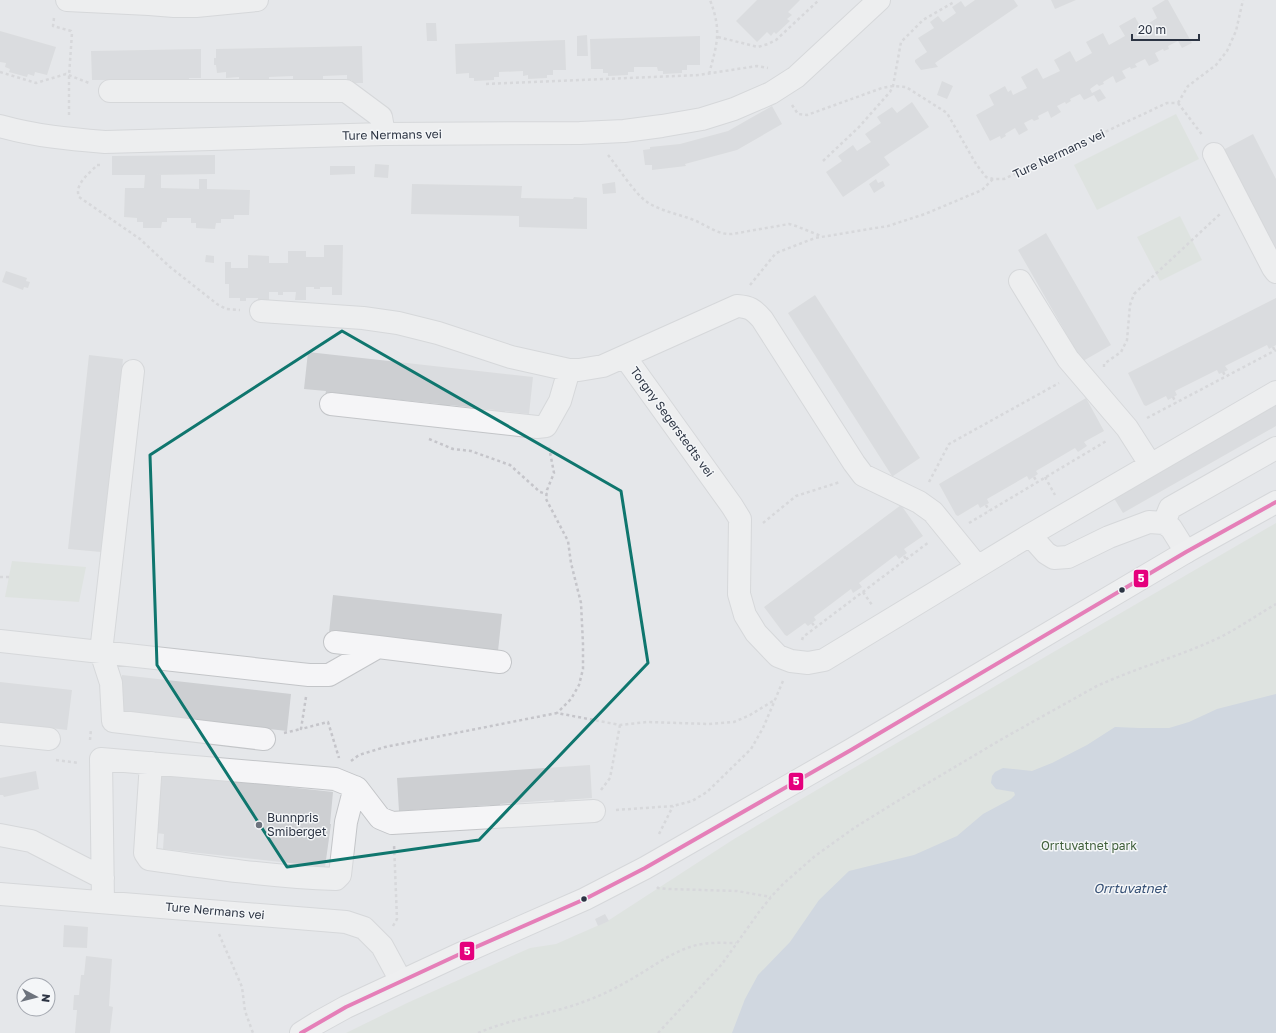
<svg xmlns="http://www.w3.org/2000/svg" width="1276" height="1033" font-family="'Golos Text',sans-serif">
	<rect width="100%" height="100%" fill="#e5e7ea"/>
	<path fill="#d6ddd6" d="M1176,114L1199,159L1097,210L1074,165Z
		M1180,216L1202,260L1160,281L1137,237Z
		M1276,523V1033H346L407,1003L530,948L556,944L606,922L734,839L852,769Z
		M12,561L86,567L79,602L5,597Z"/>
	<path fill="#b5c3d4" d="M1276,694V1033H732L745,999L758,975L790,942L819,900L849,871L914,855L957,836L983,814L1011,799L1015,795L1014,792L996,789L991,783L992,776L995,772L1003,768L1032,771L1052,763L1087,745L1115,727L1139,728H1169L1189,722L1217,709Z"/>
	<path fill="#cdcfd2" d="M757,0H800L788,12L792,15L787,19L790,21L776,34L774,32L771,36L767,32L757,42L736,21Z
		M975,0H1014L1018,6L935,63L938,67L921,70L915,62V60L927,52L918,38L934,28L930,22L938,16L943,22L956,13L952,7L961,1L965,7Z
		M1051,0H1076L1055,9Z
		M1165,0H1168L1192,43L1182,48L1178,41L1168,46L1169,49L1164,51L1163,49L1155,53L1159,61L1149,66L1145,59L1135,64L1137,67L1131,69L1130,67L1122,71L1126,78L1116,83L1113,76L1103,82L1104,84L1099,86L1097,84L1090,89L1092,93L1100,89L1106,98L1098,102L1094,95L1084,100L1080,94L1070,99L1071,101L1066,104L1065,102L1057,106L1061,112L1051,118L1048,111L1038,116L1039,119L1034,121L1032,119L1024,123L1028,130L1019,135L1015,128L1005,134L1006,136L1001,139L1000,136L990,141L976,115L994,105L989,95L1005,86L1008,92L1011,90L1013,95L1027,88L1021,77L1037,68L1043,79L1060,71L1054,60L1070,51L1076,62L1092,53L1086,42L1103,33L1109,45L1125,36L1119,26L1135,17L1141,28L1157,18L1152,8Z
		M426,23H436L437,41H427Z
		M0,31L56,47L47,75L35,72L34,76L28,74L27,77L9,72L10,69L5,67L6,63L0,62Z
		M587,35L588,56H577V36Z
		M700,36V65H687V70H682V73L663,74V71H658L657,67H634V72H628V75L608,76V73H603V69H591L590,39Z
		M565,40L566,70H553V75H547V78L528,79V75L523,76V71L499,72V77H494V80L474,81V78H469V73L456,74L455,44Z
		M362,46L363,83H352V80H347V75L323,76V80L293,81V76L269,77V81L239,82V77L226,78V72L217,73L216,65H214V58H216V49Z
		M201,49V78H189V83H158V79H135V84H105V80H92L91,51Z
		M942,81L953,86L947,99L937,95Z
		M912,102L929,127L884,157L890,165L843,197L826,172L842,161L838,156L853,145L857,151L871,142L865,134L881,123L877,117L892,107L897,113Z
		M772,106L782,124L737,150L685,164L686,166L652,170V165H645L643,150L650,149V147L680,144L728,131Z
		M1253,134L1276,179V253L1223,150Z
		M215,155V174L156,175H161V188L199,189V179H207V189L250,190L249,215H234V219H221V223H216L215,229L196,228V223H191V218H167V222H162L161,228H143V222H137V218L124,217L125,188H144L145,175H112V156Z
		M375,164L389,165L388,178L374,177Z
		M330,166H355V174L330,175Z
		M876,179L878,183L883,181L885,186L874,193L869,184Z
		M615,182L616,193L603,194L602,184Z
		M412,184L522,186L521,198L573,199L574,197L587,198V229L519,227V216L411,214Z
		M1046,233L1111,345L1083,361H1082L1018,250Z
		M324,245H343L342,295H332V287H320V289H314V287H306V300H295L296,292H283V295H278V292H269V306H258V298H246V301H240V298H229V284H225V262H231V268H248V255L269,256V263H288V251H306V257H324Z
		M206,255L214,256V263L205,262Z
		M6,271L27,278L26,281L30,282L28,288L24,287L23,290L2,282Z
		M815,295L920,458L893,476H892L788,313Z
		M1276,298V345L1269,349L1267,345L1225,366L1228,370L1219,374L1217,370L1175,391L1177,395L1168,400L1166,396L1146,406L1144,405L1128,373Z
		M308,352L533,377L529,414L505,411L504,416L495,415V410L450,405L449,410L439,409L440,404L392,399V404L382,403L383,398L337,393V397L325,396L326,391L304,389Z
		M89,355L123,359L120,387H125L123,397H118L113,451H117V461H111L106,514L110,515L109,525H104L101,552L68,549Z
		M1086,398L1104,431L1084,442L1087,446L1078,452L1075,448L1036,471L1038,474L1029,480L1027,476L987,499L989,503L980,508L978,504L958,516L956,515L939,484Z
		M1276,402V426L1123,513L1112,495Z
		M901,505L923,536L904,549L907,553L899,559L896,555L859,583L862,587L853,593L851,589L814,617L816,620L808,626L805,623L787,636L785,635L764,607Z
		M333,595L502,614L498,651L329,633Z
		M122,675L291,694L287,731L118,712Z
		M0,682L72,690L67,730L17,724V729L0,727Z
		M590,765L592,798L565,800V804L555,805L554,800L500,804L501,809L491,810L490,805L436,809V813L426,814V809L399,811L397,778Z
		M36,771L39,789L4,797L3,795H0V778Z
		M171,774L333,792L330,824H331L325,867L163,849L164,834L156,833L162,776L171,777Z
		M605,914L609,921L598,926L595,919Z
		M64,925L88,927L87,948L63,947Z
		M86,956L112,959L109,1006L113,1007L110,1033H75L77,1010H73L74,995H79L81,975H84Z"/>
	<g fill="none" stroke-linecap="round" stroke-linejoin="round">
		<defs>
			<path id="minor" d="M67,0L149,4L174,6H196L257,0
				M110,91H346L381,117L384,134
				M0,126C36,136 68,139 105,142L384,134L580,133L624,131L662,126L702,119L734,109L771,93L796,77L879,0
				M1214,154L1273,268L1276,272
				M1020,281L1068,359L1127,428L1150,464
				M261,311L363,318L398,323L438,333L511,357L569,370
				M625,357L732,506L740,519L739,594L745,615L756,633L778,656L791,661L808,663L824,660L1030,535L1046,553L1054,558L1068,557L1109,537L1149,522L1164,523L1171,528L1186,552
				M133,371L101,652L111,683L113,721L264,739
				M331,404L537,427L546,426L560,401L569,370H579L603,366L737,306C750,307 753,309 762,319L854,463L863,475L919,502L933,512L977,566
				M1164,523L1170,508L1276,448
				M1030,535L1276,392
				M0,641L309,675H329L378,647L500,662
				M335,642L378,647
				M0,734L49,739
				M151,763L145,853L149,859C211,868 274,877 336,879L340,875L346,822L355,787
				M0,835L31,841L103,878
				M0,894L346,922L364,928L382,946L401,981
				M103,902L101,759L335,779L357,788L380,818L392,823L594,811"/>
			<path id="major" d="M301,1033L317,1023L346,1007L460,954L585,899L645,868L851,750L1186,552L1276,502"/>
		</defs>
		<use href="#minor" stroke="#c3c5c8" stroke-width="24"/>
		<use href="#major" stroke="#c2c4c8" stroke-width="24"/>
		<path stroke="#c5c5ca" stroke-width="2.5" stroke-dasharray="3 3" stroke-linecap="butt" d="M54,18L53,26L71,31L72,33L69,76V116
			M718,37L758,47L768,44L776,40L819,0
			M0,72L36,83L66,74L89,83
			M709,74C717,44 722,31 710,0
			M486,84L699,75L757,66L768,68
			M1178,103L1188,86L1216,65L1227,51L1236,31L1243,0
			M1178,103L1203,136
			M792,105L798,114L807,115L882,88L893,86L906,87L947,113L976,164L986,177L993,179H1004L1167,103H1178
			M608,155C618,167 635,194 647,202C662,212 680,214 696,221C708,226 718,235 732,234L789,224L796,226L821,236
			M823,161L859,127L890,92L893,86L901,42L923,20L954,2
			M100,165H97C89,174 74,184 79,197L140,239L170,267L217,304L226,309L240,310
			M750,285L776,253L815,238L888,226L925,214L982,190L993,179
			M1273,347L1275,351
			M1104,367V364L1121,352L1127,340L1130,305L1134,294L1220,214
			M1223,372L1226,377
			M1173,397L1176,403
			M1147,418L1276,350
			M429,439L453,449L471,451L510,465L540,492L547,494
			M549,447L554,473L547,490L546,499L568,541L571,563L581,603L583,644V669L579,685L571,699L557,713
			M1034,477L1037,482
			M1045,477L1055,495
			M929,482L949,444L1059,383
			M986,505L989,511
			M763,523L796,496L840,482
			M969,523L1108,440
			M904,556L906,559
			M0,577H9
			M863,592L872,605
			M812,623L816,628
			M802,640L803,637L929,542
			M306,697L301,729L328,722L339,758
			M284,733L301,729
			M90,740L91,729
			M56,760L79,763
			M351,761L359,755L385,747L557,713L620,725L647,722L709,724L734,722L750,715L773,701
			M601,790L610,778L620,725
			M616,810L673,806L692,801L707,792L751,749L763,728L783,681
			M659,834L673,806
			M657,887L658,888L669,889L737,891L771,897
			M393,926L397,919L394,844
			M219,934L242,987L245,1011L253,1033
			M478,1033C512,1018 549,1015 583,1002C603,995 622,985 640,974C658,963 676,950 697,945C709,942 723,943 736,943
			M658,1033L722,964L759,912L771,897L783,884L815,856L854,828L896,802L1002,739L1095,687C1133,669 1174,658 1212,641C1235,631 1255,616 1276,604"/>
		<use href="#minor" stroke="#f5f5f7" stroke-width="22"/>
		<use href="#major" stroke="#f8f8f8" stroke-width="22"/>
		<defs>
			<path id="bus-1" d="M301,1033L346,1007L460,954L585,899L645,868L851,750L1186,552L1276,502"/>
		</defs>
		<use href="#bus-1" stroke="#f4f6f8" stroke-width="7"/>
		<use href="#bus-1" stroke="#e5007d" stroke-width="4"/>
	</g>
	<path d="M0 0H1276V1033H0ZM342,331L621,491L648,663L479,840L287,867L157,665L150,455Z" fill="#e5e7ea" fill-opacity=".55" fill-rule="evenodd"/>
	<path fill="none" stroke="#0f766e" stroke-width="3" stroke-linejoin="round" d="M342,331L621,491L648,663L479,840L287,867L157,665L150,455Z"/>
	<g fill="#2c3443" stroke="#f4f6f8" stroke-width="1.5">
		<circle cx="1122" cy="590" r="3.5"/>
		<circle cx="584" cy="899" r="3.5"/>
	</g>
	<circle fill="#6d737d" stroke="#f4f6f8" stroke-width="1.5" cx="259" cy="825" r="4"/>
	<g text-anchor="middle" stroke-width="3" stroke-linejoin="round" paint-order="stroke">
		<g font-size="12" fill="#2c3443" stroke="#f4f6f8">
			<text transform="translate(392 135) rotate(-1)" y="4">Ture Nermans vei</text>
			<text transform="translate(1059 154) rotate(-25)" y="4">Ture Nermans vei</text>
			<text transform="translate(672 422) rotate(54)" y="4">Torgny Segerstedts vei</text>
			<text transform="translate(215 911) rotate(5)" y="4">Ture Nermans vei</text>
		</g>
		<g font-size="12" fill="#2c3443" stroke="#f4f6f8" text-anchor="start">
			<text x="267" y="822">Bunnpris<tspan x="267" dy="14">Smiberget</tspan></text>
		</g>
		<g font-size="12" fill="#3f5f3a" stroke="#f4f6f8">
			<text x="1089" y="850">Orrtuvatnet park</text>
		</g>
		<g font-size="13" font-style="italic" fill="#375176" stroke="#f4f6f8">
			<text x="1130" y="893">Orrtuvatnet</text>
		</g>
	</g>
	<g stroke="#f4f6f8" stroke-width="1.5">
		<rect x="1133" y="569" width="16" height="19" rx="4" fill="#e5007d"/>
		<rect x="788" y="772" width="16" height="19" rx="4" fill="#e5007d"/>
		<rect x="459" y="941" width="16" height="20" rx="4" fill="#e5007d"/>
	</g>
	<g font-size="11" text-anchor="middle" font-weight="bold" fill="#fff">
		<text x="1141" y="582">5</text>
		<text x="796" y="785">5</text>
		<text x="467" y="955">5</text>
	</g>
	<g transform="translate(36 997) rotate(97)"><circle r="19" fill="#f4f6f8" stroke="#a4a8b0"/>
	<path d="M0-3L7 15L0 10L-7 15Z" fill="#6d737d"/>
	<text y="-6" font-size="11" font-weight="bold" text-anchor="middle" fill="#2c3443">N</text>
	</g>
	<path d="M1132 34v6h67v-6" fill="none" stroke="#2c3443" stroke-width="2"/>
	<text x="1138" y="34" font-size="12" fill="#2c3443" stroke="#f4f6f8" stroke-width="3" paint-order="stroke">20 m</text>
</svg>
